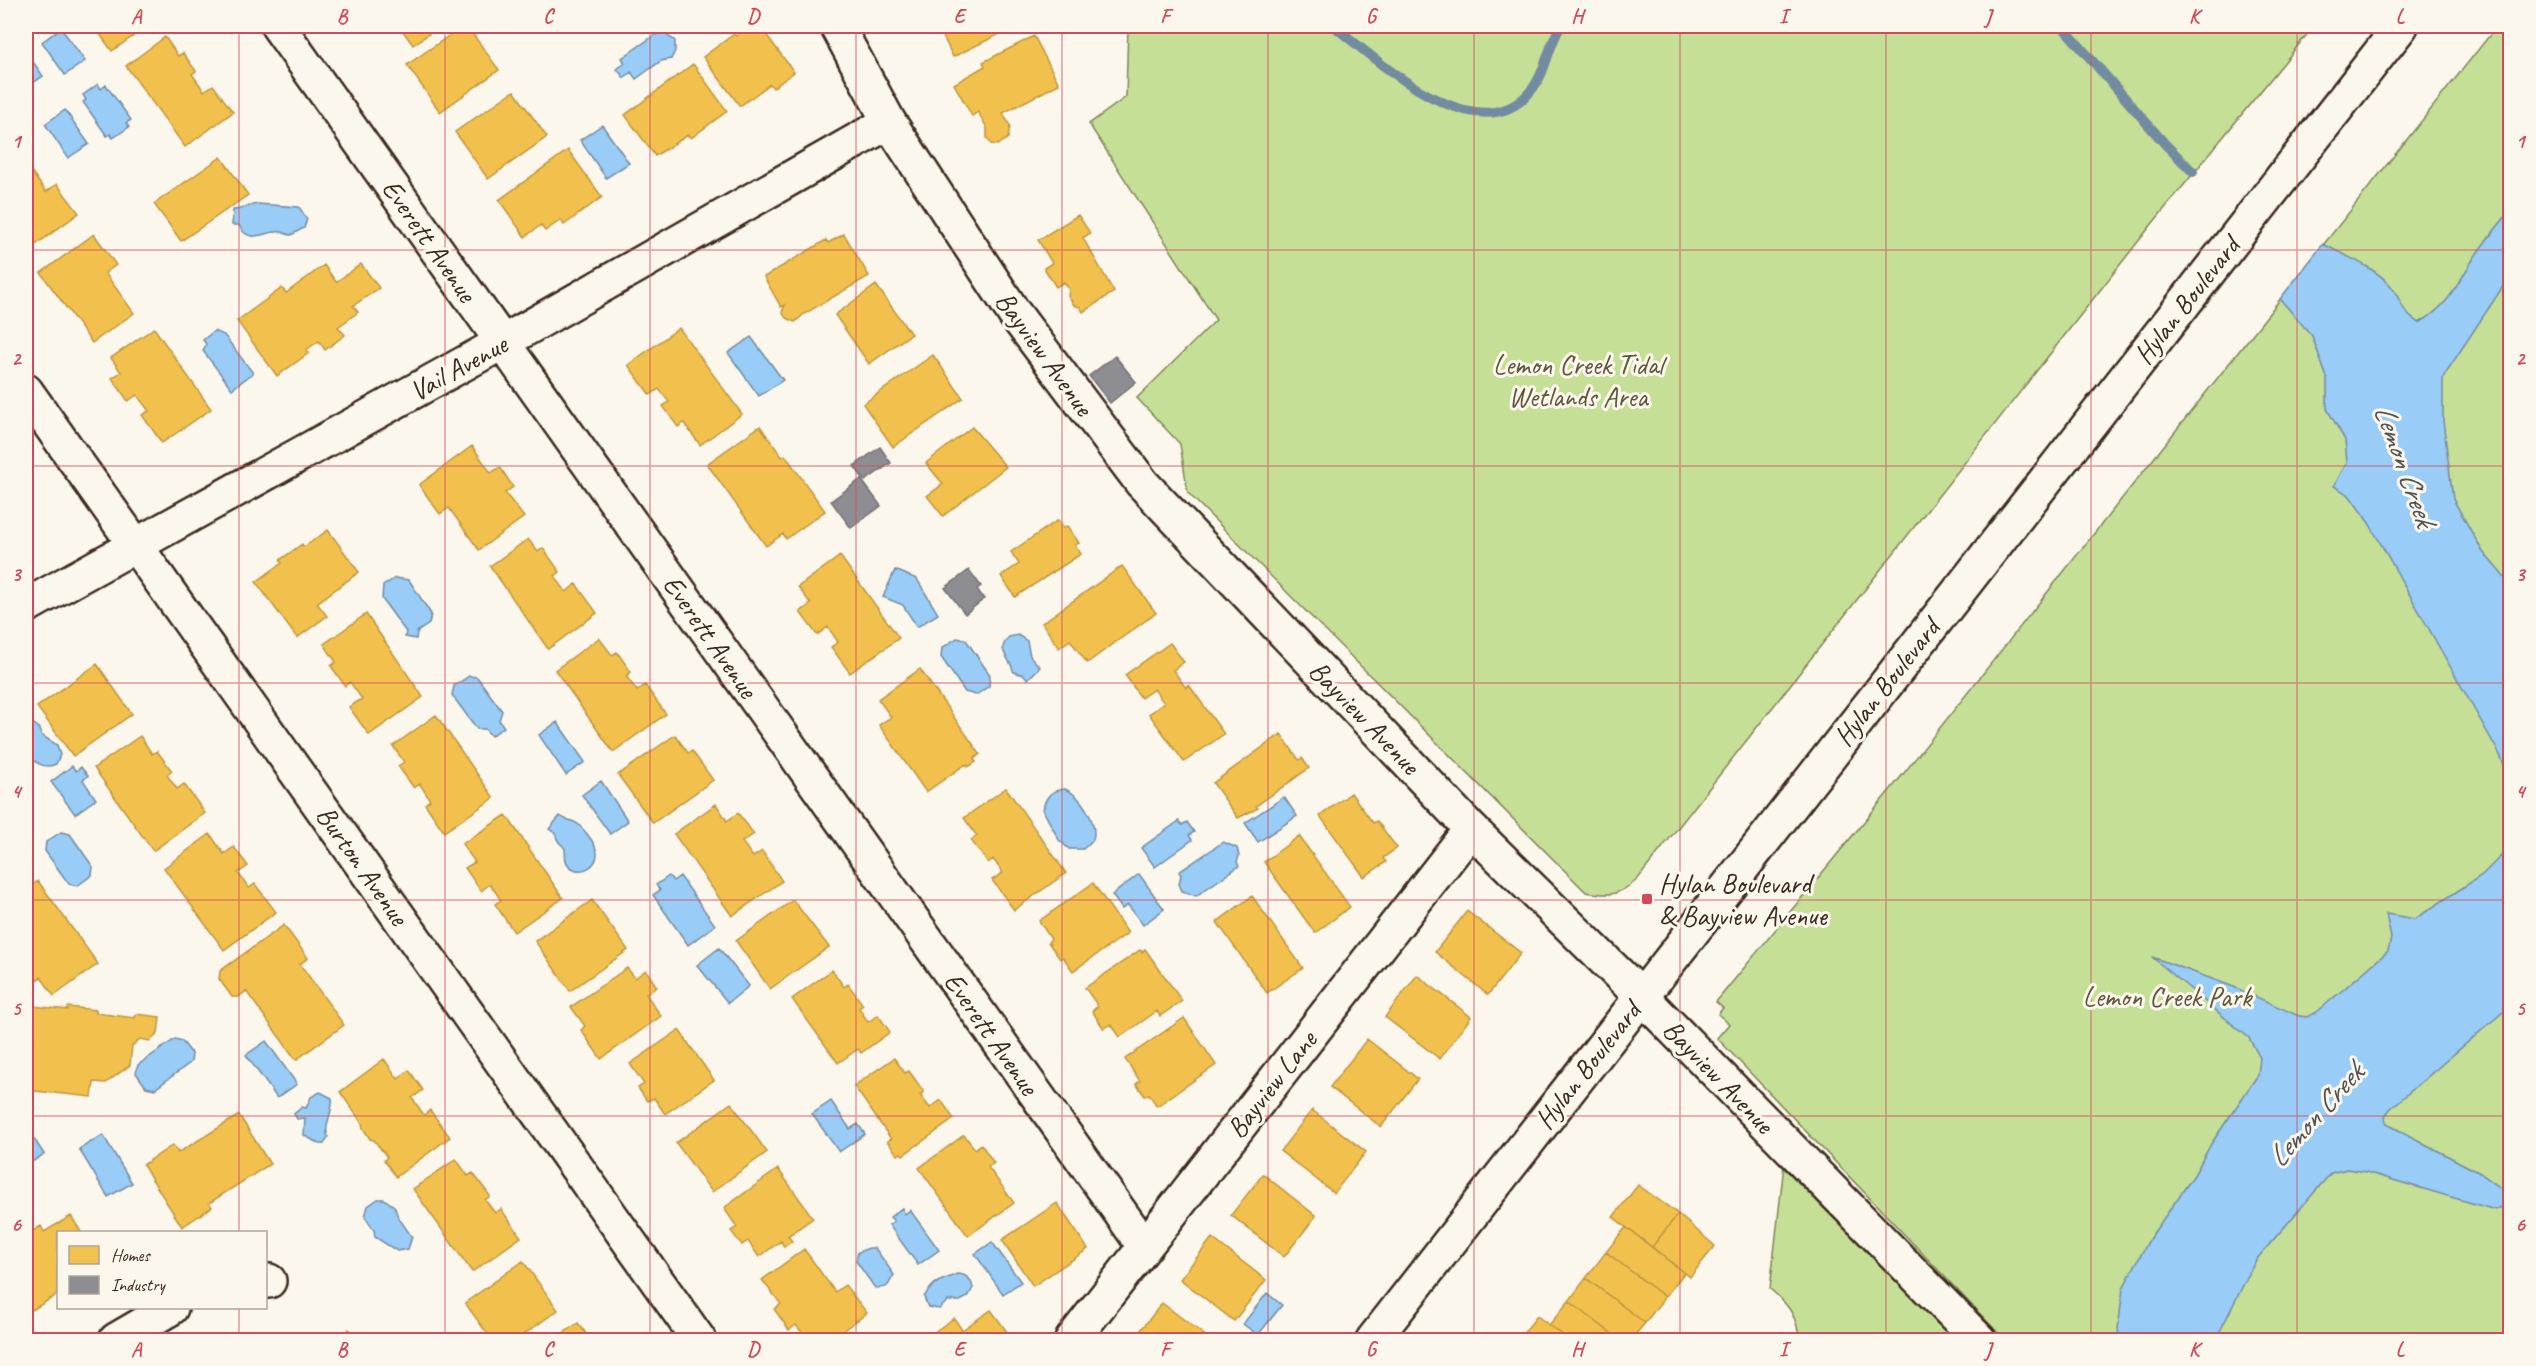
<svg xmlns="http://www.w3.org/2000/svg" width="2536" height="1366" font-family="Caveat,sans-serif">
	<rect width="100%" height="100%" fill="#fbf7ec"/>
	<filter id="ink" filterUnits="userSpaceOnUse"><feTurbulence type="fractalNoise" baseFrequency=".0167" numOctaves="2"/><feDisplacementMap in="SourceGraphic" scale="12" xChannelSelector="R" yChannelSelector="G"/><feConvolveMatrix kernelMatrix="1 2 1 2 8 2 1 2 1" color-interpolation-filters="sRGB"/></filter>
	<g filter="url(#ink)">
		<path fill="#c6df96" stroke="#80845a" stroke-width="1.5" d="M1128,26H2314L2152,224L1637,880C1617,896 1611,896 1586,892L1188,493L1180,444L1137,398L1216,320L1089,124L1126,97Z
			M2497,26H2510V1340H2005L1717,1038L1729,1024L1718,1014L1723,1008L1716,1002L1900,778Z
			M1784,1165L1957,1340H1799C1798,1317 1788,1304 1770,1289Z"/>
		<path fill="#99ccf6" stroke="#738ba0" stroke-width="1.5" d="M61,28L85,61L65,75L42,42Z
			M664,33L675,41V51L671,59L661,61L636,79L631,72L624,78L617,69L625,63L622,58L655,35Z
			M26,52L43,76L26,88Z
			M98,84L101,89L106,85L131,120L126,123L129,127L113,138L110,134L107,136L83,102L86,100L83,95Z
			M65,110L89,144L68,158L45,124Z
			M602,125L629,163L606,178L580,140Z
			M258,204L299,207L307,219L304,228L291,235C288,235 285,233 282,232C266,229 249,247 239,225H232L233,210C243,210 248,205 258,204Z
			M2510,211V276L2443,377V420L2453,499L2483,552L2510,584V779L2499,753L2369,523L2349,495L2334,486L2347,462L2345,440L2327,409V378L2312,336L2280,299L2323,244C2345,256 2375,267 2391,286C2403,302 2400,312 2419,323C2452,304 2458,281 2478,252C2488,237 2500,224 2510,211Z
			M214,331L224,335L253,373L232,389L203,351L206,344L203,340Z
			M751,337L783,380L759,396L728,353Z
			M895,570L917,579L938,614L917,627L903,605L883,597Z
			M395,578L409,580L431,614L429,624L417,632L416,639L405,637L406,632L382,599L383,586Z
			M1018,635L1027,641L1030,656L1040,667L1028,679L1024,675L1014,672C1012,669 1012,666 1010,663C1005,653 998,649 1009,637Z
			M957,638L966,640L990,675L989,686L976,695L965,692L941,657L942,648Z
			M469,676L477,677L502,711L499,720L504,727L491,736L485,729H477L452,695L454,686Z
			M31,722L38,727L41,735L57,745L60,755L56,764C43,770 30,761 26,748C23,741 25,730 26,723Z
			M557,722L585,762L566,775L539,735Z
			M72,766L76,771L81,767L88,776L83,780L96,799L75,814L51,782Z
			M601,781L628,821L610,834L582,795Z
			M1065,789C1081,795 1098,823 1093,840L1083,849H1069L1059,840L1043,810C1045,796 1052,790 1065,789Z
			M1284,797L1297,816L1258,842L1245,823Z
			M560,816C567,821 575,820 580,826C585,831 594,842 596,849C602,866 577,879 567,863C564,858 566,853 565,849C562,843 556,843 556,834L549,829Z
			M1179,821L1182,825L1187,822L1194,832L1189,835L1192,840L1155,867L1141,848Z
			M61,832L70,834L93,867L92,875L77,886L69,884L45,851L46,842Z
			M1223,842L1237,848L1239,856L1237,862L1239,866L1196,896L1182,891L1179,884L1181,875L1179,872Z
			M2510,847V1006L2390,1109L2385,1116L2386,1122L2391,1126L2480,1173L2502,1189L2508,1204L2495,1210L2366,1172L2347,1169L2331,1173L2256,1260L2220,1331L2222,1340H2120L2118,1330L2123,1288L2150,1238L2194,1175L2211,1144L2258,1075L2260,1058L2249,1038L2152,957L2234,987L2299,1016L2308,1017L2317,1012L2388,951L2391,938L2386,914L2415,919L2482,875Z
			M1139,874L1164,909L1143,925L1128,905L1122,909L1112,895Z
			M669,876L673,881L680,876L715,925L688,945L653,895L660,890L656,885Z
			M719,948L749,986L728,1003L697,965Z
			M175,1039L182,1041L192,1054L191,1062L155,1089L146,1087L136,1073L138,1065Z
			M266,1041L297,1084L277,1098L246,1055Z
			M320,1092L332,1098C334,1111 323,1125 328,1137L324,1144H319L304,1135L305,1118L297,1119L294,1114L302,1107L306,1108L311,1097Z
			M831,1101L850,1129L858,1124L865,1134L839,1152L812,1114Z
			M30,1133L44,1154L26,1166V1136Z
			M103,1135L132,1183L108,1197L79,1149Z
			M378,1199H384L394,1206L398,1217L412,1237L408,1249L397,1251L375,1237L374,1230L365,1217L368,1206Z
			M902,1208L905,1214L910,1210L939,1250L918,1265L889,1225L894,1221L890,1217Z
			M992,1242L1021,1282L1003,1294L975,1254Z
			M869,1248H875L894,1275C886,1286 892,1288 875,1288L856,1261L858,1252Z
			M957,1274C966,1274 971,1278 973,1288L968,1297L960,1301H948L939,1309L928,1307L924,1297C937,1277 940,1283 957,1274Z
			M1267,1293L1282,1305L1258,1335L1243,1324Z"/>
		<path fill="#f2c14e" stroke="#bb9440" stroke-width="1.5" d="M94,26H148L112,51Z
			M392,26H440L413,45L400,27L395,30Z
			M463,26H467L499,70L440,112L407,65Z
			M750,26H760L794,72L773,88L770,84L740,106L703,57L734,34L736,36Z
			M938,26H1016L953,57Z
			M1034,36L1059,84L1003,113L1010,126L1008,138L998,145L991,144L987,138V128L978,112L972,116L954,84L985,66L983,62Z
			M165,37L178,56L183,53L196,71L192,74L204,91L213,85L233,112L185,147L126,66Z
			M693,64L727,111L691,138L688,135L655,156L625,115Z
			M514,91L547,137L488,179L455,132Z
			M568,150L602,197L564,225L561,220L545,231L541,225L525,237L499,200Z
			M221,157L248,195L181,241L154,204Z
			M26,164L46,192L57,184L79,213L26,252Z
			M1078,215L1090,233L1083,238L1114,292L1083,312L1080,307L1074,305L1068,296L1069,290L1064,282L1056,287L1044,268L1052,263L1038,240Z
			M94,234L116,265L105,273L134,313L92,343L41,273Z
			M844,234L869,276L804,314L795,322L786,318L782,312L785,305L781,307L764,277L826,240L828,243Z
			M361,264L379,288L353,306L358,312L338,327L345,335L325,350L319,341L306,350L309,353L277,376L237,321L282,288L286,293L324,265L336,282Z
			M876,285L911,334L869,364L835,315Z
			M154,328L211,409L162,443L142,415L149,411L137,395L128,401L112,378L121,372L111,358Z
			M679,328L742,414L700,445L684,423L678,427L663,406L669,402L659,389L650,395L628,365Z
			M933,355L963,398L893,447L863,404Z
			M760,426L782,457L785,455L825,511L786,539L783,534L766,546L707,464Z
			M972,427L1006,467L943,516L927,496L943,484L926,463Z
			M472,446L491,473L500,467L513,487L505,493L524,517L479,550L449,508L440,514L419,485Z
			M1058,520L1063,528L1067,526L1079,543L1075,545L1081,554L1015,597L1001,576L1019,564L1011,552Z
			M328,530L359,572L317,603L327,616L297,638L256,582L282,563L280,560L302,544L304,547Z
			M528,539L538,552L543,548L560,572L555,576L566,592L576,584L597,613L548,649L490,566Z
			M840,556L899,638L850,673L831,647L838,642L828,627L817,635L800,612L811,604L798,587Z
			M1122,566L1156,613L1087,663L1070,640L1059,648L1042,623Z
			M366,614L423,697L369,735L349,707L362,699L350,682L345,686L331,666L336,662L324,644Z
			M599,638L612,655L617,652L631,672L626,676L637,691L645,685L666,714L613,752L555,670Z
			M1170,643L1184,662L1173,670L1186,688L1189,685L1224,734L1184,762L1149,714L1164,703L1154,689L1141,698L1125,675Z
			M97,664L132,714L73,756L37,707Z
			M920,669L980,754L974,759L976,762L968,767L966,764L926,792L879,725L891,717L878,699Z
			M436,715L494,798L444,832L425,804L430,800L420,784L414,788L398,766L404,762L393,746Z
			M1281,734L1299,760L1302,758L1309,768L1256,806L1258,808L1238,818L1213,783Z
			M675,735L688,753L692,751L713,780L653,823L618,775Z
			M140,736L152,754L157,751L172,771L167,775L177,789L184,784L205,813L153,851L94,768Z
			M1006,788L1066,873L1014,910L992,880L1003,873L993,859L988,863L971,840L977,836L964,818Z
			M1351,793L1373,823L1377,821L1397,848L1383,858L1386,862L1364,877L1320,816Z
			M716,804L727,821L738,813L754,834L742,842L753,857L762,851L782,881L732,916L674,834Z
			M506,815L563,898L514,932L495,904L501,900L490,884L481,891L465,868L475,862L462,844Z
			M210,834L224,854L234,847L248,866L238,873L249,888L255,884L276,912L224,950L164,868Z
			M1299,836L1350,907L1315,933L1264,862Z
			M38,881L98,964L54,996L41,977L37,980L26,964V890Z
			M1093,883L1128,933L1073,971L1063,957L1060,959L1048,942L1051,939L1039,921Z
			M1252,896L1303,968L1267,993L1217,922Z
			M592,900L628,950L570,991L535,941Z
			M793,900L829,947L770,989L736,941Z
			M1467,911L1521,953L1488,995L1435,952Z
			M284,925L308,958L300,964L344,1025L296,1060L246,991L239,997H232L219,979L220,971Z
			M1145,949L1182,1001L1160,1016L1157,1011L1120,1037L1111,1024L1104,1029L1092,1011L1098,1006L1085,988L1140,950L1142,952Z
			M627,968L635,978L646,970L657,987L646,994L661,1016L601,1059L581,1030L585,1026L571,1007Z
			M832,970L844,987L848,984L863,1005L859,1008L868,1022L878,1015L890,1032L861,1053L858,1049L838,1063L792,999Z
			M1417,975L1471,1017L1440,1059L1385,1017Z
			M33,1006L68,1010V1007L96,1010V1013L135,1018L136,1014L160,1017L158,1034L150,1041L140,1039L132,1046L130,1065L106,1083L94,1082L92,1097L26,1090V1056H31L34,1035L30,1034Z
			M1184,1018L1216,1065L1157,1106L1149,1094L1145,1096L1136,1084L1140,1081L1125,1059Z
			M679,1030L714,1080L665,1114L654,1098L647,1101L638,1088L644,1084L630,1064Z
			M1367,1039L1418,1079L1381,1127L1330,1087Z
			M894,1058L905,1073L909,1071L924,1092L920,1095L930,1108L941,1100L954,1119L903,1155L901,1153L898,1155L887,1141L891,1139L854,1086Z
			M384,1059L398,1079L409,1070L423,1090L412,1098L424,1115L430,1110L450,1137L396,1177L384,1160L387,1157L374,1140L370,1139L363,1128L362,1123L340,1092Z
			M731,1103L767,1152L712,1192L676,1143Z
			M1312,1110L1366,1152L1334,1193L1280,1151Z
			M239,1115L270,1164L209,1203L212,1207L182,1227L143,1165L173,1145L178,1153Z
			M964,1135L975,1149L981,1144L994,1163L988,1167L1014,1203L968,1236L919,1168Z
			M456,1159L468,1176L473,1173L490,1196L485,1200L495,1213L501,1209L521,1237L472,1272L413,1189Z
			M778,1169L813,1218L788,1236L792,1241L784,1247L781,1241L759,1257L748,1241L742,1245L731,1231L737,1227L724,1208Z
			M1263,1174L1316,1216L1284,1257L1231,1215Z
			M1638,1185L1678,1214L1652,1247L1613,1217Z
			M1057,1203L1088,1249L1033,1286L1002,1240Z
			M1678,1214L1715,1246L1690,1277L1652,1247Z
			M71,1216L81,1232H58L57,1295L32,1310L30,1308L26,1311V1235L41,1226L44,1232Z
			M1626,1227L1684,1273L1665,1297L1606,1252Z
			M1212,1238L1266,1280L1234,1321L1180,1279Z
			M804,1249L835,1292L845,1285L867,1313L830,1340H808L796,1325L789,1330L774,1309L781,1304L762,1280Z
			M1606,1252L1665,1297L1645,1323L1586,1278Z
			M523,1261L558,1310L516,1340H492L465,1303Z
			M1586,1278L1645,1323L1631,1340H1620L1569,1301Z
			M1569,1301L1620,1340H1570L1549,1325Z
			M1162,1303L1211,1340H1133Z
			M991,1310L1013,1340H923L954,1318L962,1330Z
			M1537,1316L1549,1325L1570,1340H1518Z
			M578,1323L591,1340H553Z
			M349,1329L364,1340H340Z"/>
		<path fill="#8d8d92" stroke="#746f6f" stroke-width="1.5" d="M1115,356L1136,382L1110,403L1089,376Z
			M880,447L891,463L865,481L854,466Z
			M861,479L881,506L851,528L831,501Z
			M969,570L981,586L977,589L984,599L965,614L945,588Z"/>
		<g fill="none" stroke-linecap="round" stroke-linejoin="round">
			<path stroke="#738ba0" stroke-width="10" d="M1334,26C1378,61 1481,158 1533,88C1547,70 1548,45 1561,26
				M2062,26L2165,144L2193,172"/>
			<defs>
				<path id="minor" d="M278,26L1144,1246
					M837,26L889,122L1014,313L1142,483L1471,829L1640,995L1979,1340
					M26,391L699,1340
					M26,606L503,342L889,122
					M266,1281H269
					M116,1340L171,1308
					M1072,1340L1471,829"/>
				<path id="major" d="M1373,1340L2401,26"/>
			</defs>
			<use href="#minor" stroke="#3b2a1e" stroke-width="38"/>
			<use href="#major" stroke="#3b2a1e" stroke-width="38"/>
			<use href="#minor" stroke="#fbf7ec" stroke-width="33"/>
			<use href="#major" stroke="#fbf7ec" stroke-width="33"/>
		</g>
	</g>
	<path fill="none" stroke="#d1495b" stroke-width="1.5" stroke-opacity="0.55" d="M239,26V1232M445,26V1340M650,26V1340M856,26V1340M1062,26V1340M1268,26V1340M1474,26V1340M1680,26V1340M1886,26V1340M2091,26V1340M2297,26V1340M26,250H2510M26,466H2510M26,683H2510M26,900H2510M26,1116H2510M239,1308V1340"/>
	<rect fill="#d1495b" stroke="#fbf7ec" stroke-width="2" x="1641" y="893" width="12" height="12" rx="3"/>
	<g text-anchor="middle" stroke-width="6" stroke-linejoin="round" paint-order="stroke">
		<g font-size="28" fill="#3b2a1e" stroke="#fbf7ec">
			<text transform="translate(430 240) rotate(55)" y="10">Everett Avenue</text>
			<text transform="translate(2186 300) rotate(-52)" y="10">Hylan Boulevard</text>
			<text transform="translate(1045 353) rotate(54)" y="10">Bayview Avenue</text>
			<text transform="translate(458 367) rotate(-29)" y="10">Vail Avenue</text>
			<text transform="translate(711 636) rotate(55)" y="10">Everett Avenue</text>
			<text transform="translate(1886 682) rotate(-52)" y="10">Hylan Boulevard</text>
			<text transform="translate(1365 717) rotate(46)" y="10">Bayview Avenue</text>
			<text transform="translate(363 865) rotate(55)" y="10">Burton Avenue</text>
			<text transform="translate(992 1033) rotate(55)" y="10">Everett Avenue</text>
			<text transform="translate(1587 1065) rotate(-52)" y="10">Hylan Boulevard</text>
			<text transform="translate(1719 1076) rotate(46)" y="10">Bayview Avenue</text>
			<text transform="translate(1271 1084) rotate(-52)" y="10">Bayview Lane</text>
		</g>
		<g font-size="28" fill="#5e573c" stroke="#fbf7ec">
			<text x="1578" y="374">Lemon Creek Tidal<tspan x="1578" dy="32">Wetlands Area</tspan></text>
			<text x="2167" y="1006">Lemon Creek Park</text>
		</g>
		<g font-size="28" fill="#3b2a1e" stroke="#fbf7ec" text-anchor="start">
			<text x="1659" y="893">Hylan Boulevard<tspan x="1659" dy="32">&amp; Bayview Avenue</tspan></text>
		</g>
		<g font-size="30" font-style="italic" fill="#525254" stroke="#fbf7ec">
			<text transform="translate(2405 465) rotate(70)" y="10">Lemon Creek</text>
			<text transform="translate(2315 1115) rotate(-48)" y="10">Lemon Creek</text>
		</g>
	</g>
	<rect width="2536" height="1366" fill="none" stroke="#fbf7ec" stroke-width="66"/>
	<rect x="57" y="1231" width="210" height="78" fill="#fbf7ec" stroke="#aea59a" stroke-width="1.5"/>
	<rect x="69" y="1246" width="30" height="18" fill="#f2c14e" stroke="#aea59a" stroke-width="1.5"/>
	<text x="111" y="1261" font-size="18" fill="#3b2a1e">Homes</text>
	<rect x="69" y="1276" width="30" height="18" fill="#8d8d92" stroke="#aea59a" stroke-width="1.5"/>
	<text x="111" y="1291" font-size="18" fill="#3b2a1e">Industry</text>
	<rect x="33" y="33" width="2470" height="1300" fill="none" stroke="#d1495b" stroke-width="2"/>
	<g font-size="20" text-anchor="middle" font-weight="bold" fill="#d1495b">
		<text x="136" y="23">A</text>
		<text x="342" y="23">B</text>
		<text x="548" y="23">C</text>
		<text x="753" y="23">D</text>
		<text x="959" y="23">E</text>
		<text x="1165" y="23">F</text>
		<text x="1371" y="23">G</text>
		<text x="1577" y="23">H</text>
		<text x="1783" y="23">I</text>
		<text x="1988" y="23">J</text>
		<text x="2194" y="23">K</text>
		<text x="2400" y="23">L</text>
		<text x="16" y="148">1</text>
		<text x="2520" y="148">1</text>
		<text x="16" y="365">2</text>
		<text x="2520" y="365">2</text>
		<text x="16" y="581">3</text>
		<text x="2520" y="581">3</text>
		<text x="16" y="798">4</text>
		<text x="2520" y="798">4</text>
		<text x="16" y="1015">5</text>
		<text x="2520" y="1015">5</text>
		<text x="16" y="1231">6</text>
		<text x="2520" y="1231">6</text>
		<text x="136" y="1356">A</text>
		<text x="342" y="1356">B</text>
		<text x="548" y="1356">C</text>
		<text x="753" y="1356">D</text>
		<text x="959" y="1356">E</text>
		<text x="1165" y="1356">F</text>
		<text x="1371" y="1356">G</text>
		<text x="1577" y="1356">H</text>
		<text x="1783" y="1356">I</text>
		<text x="1988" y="1356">J</text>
		<text x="2194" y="1356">K</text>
		<text x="2400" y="1356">L</text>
	</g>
</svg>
